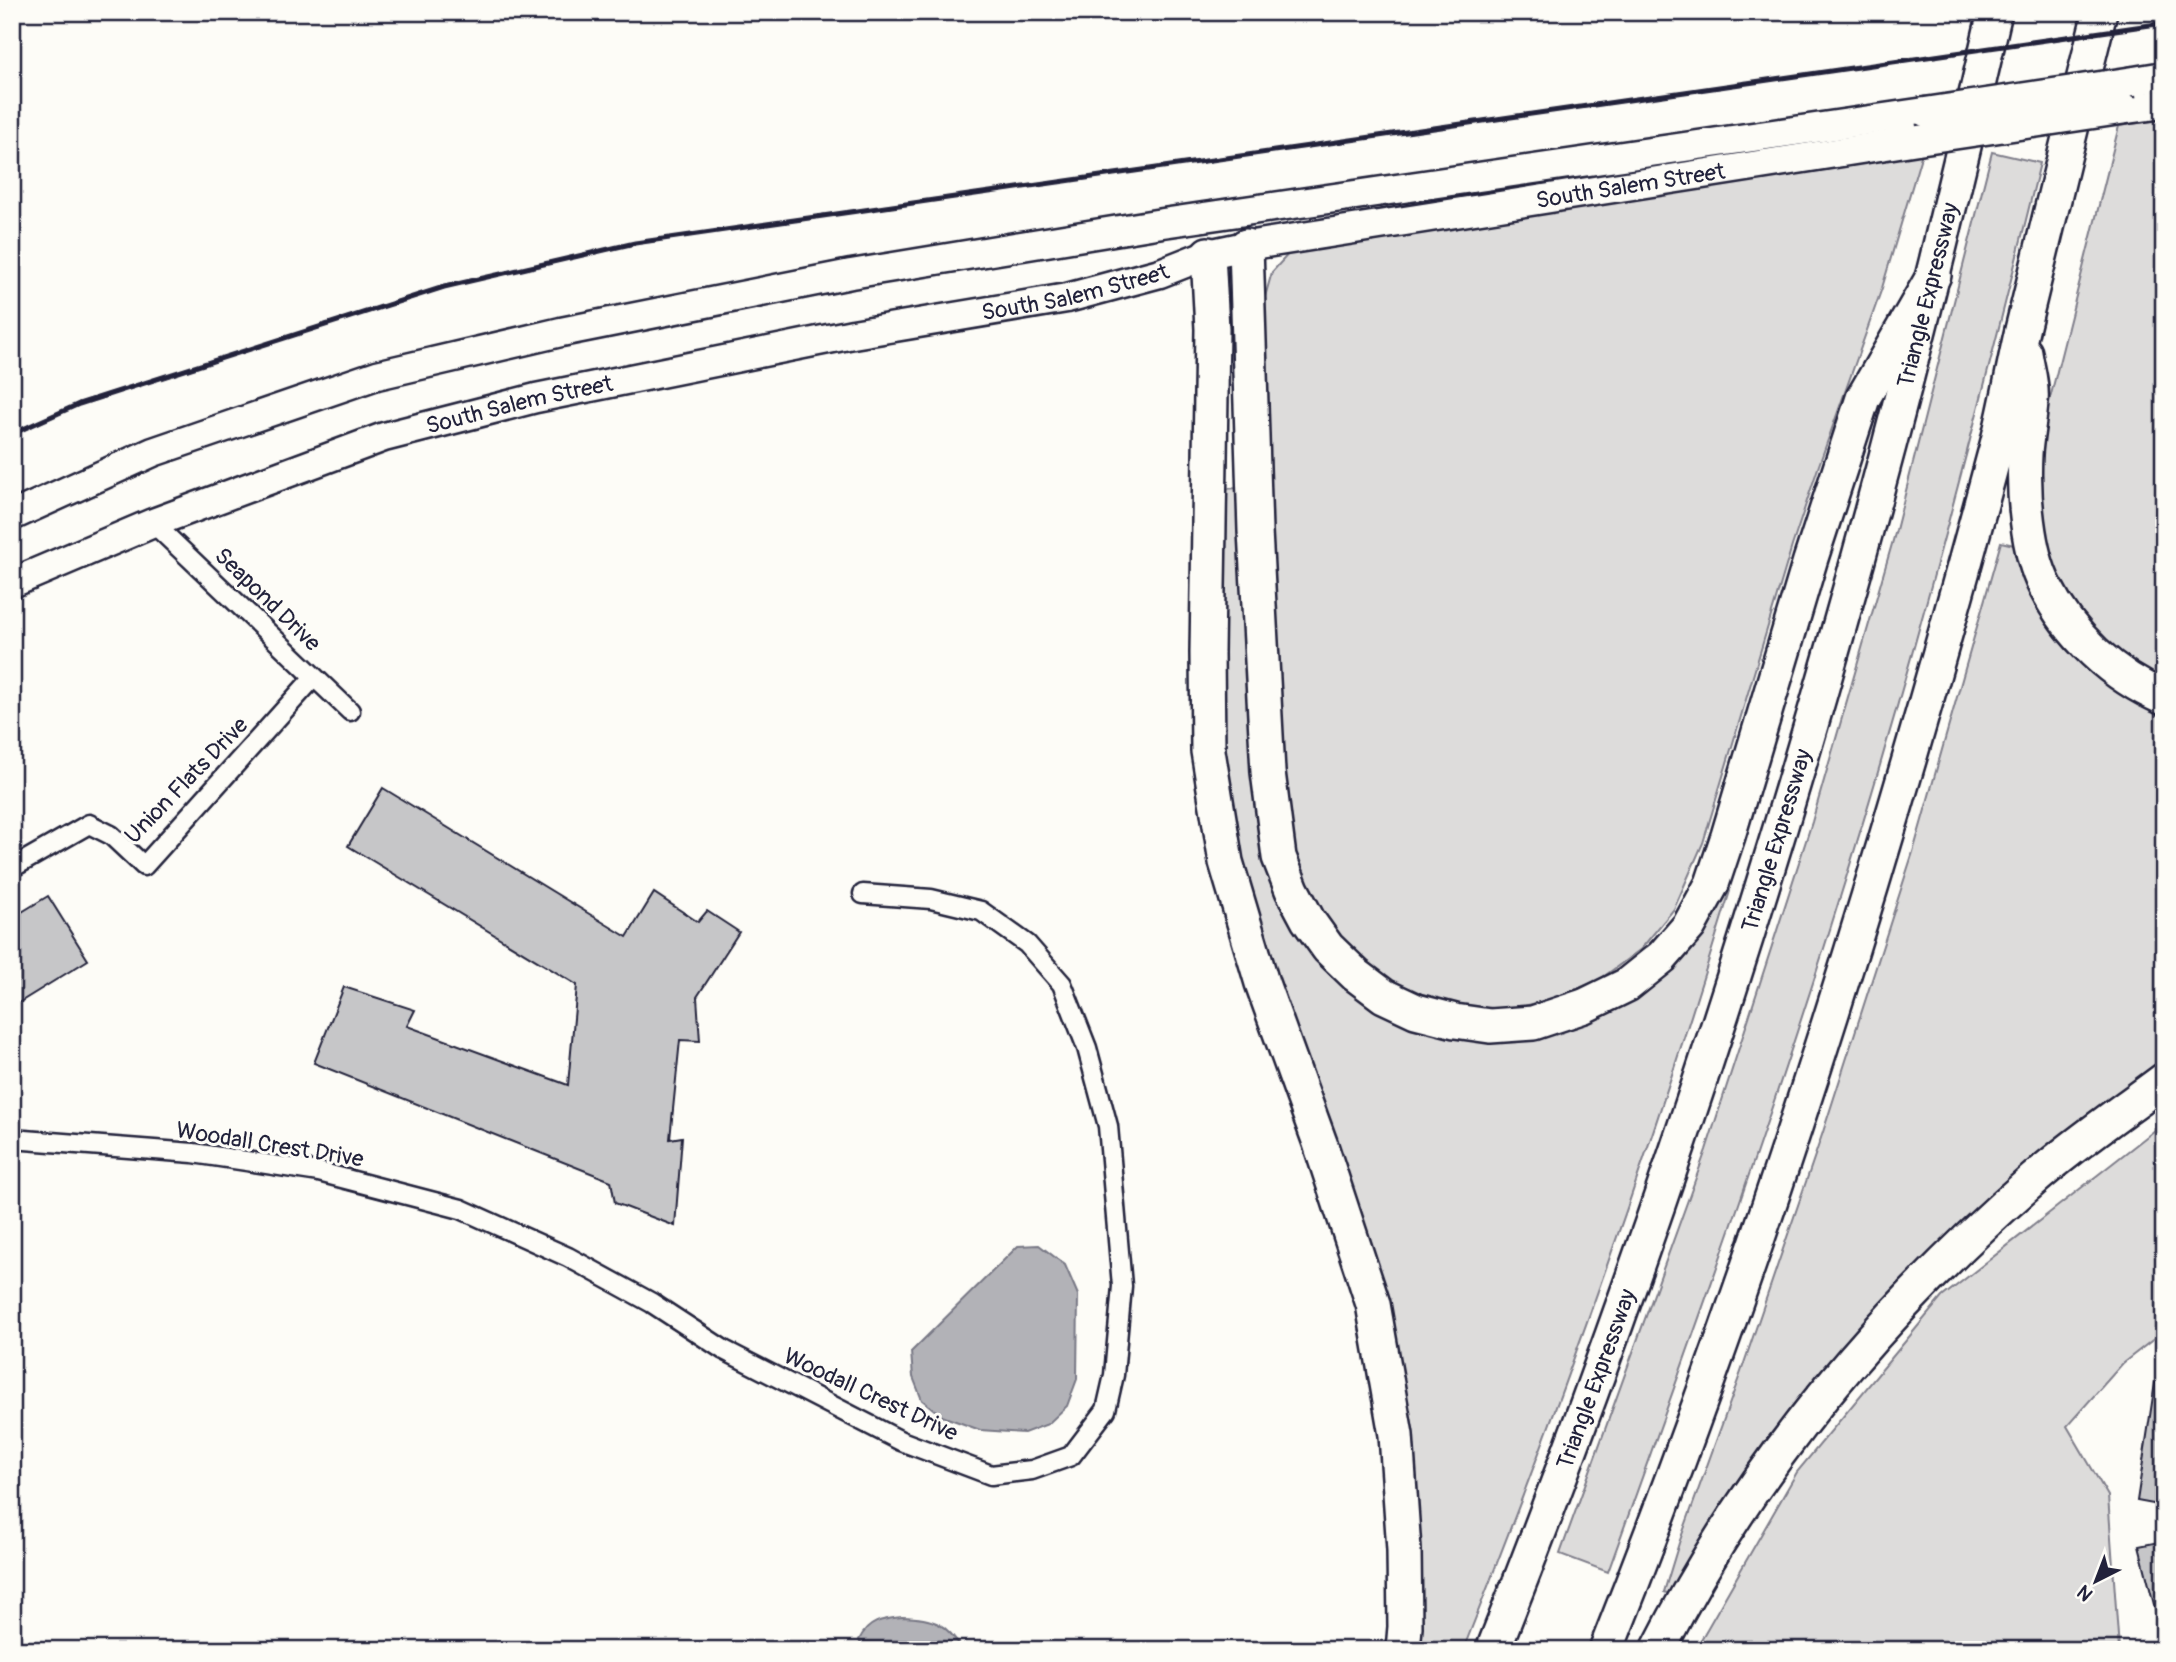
<svg xmlns="http://www.w3.org/2000/svg" width="2176" height="1662" font-family="Pangolin,sans-serif">
	<rect width="100%" height="100%" fill="#fdfcf7"/>
	<filter id="ink" filterUnits="userSpaceOnUse"><feTurbulence type="fractalNoise" baseFrequency=".0143" numOctaves="2"/><feDisplacementMap in="SourceGraphic" scale="14" xChannelSelector="R" yChannelSelector="G"/><feConvolveMatrix kernelMatrix="1 2 1 2 8 2 1 2 1" color-interpolation-filters="sRGB"/></filter>
	<g filter="url(#ink)">
		<path fill="#dddcdb" stroke="#807f8b" stroke-width="2" d="M2164,119V685L2151,680L2076,616L2042,542L2036,454L2119,126Z
			M1992,152L2040,163C1981,403 1919,642 1846,878C1774,1112 1691,1342 1608,1572L1560,1554L1706,1150L1812,822L1896,530Z
			M1922,153L1882,288L1819,465L1792,546L1703,843L1674,909L1641,949L1599,980L1549,1000L1494,1013L1444,1007L1392,987L1347,953L1289,856L1278,778L1263,304L1272,272L1291,251Z
			M1239,488L1256,783L1354,989L1542,1035L1723,888L1730,891C1652,1148 1562,1400 1463,1650H1414L1408,1452L1267,961L1223,787L1222,489Z
			M2001,542L2018,546L2164,711V1066L1976,1216L1672,1595L1664,1592L1679,1543L1741,1372L1823,1132L1913,852Z
			M2164,1123V1331L2123,1363L2067,1426L2108,1496L2119,1650H1695L1797,1472L1942,1297Z"/>
		<path fill="#b2b2b7" stroke="#787885" stroke-width="2" d="M1039,1245L1065,1265L1078,1295L1077,1379L1067,1406L1048,1424L1024,1433L980,1430L942,1416L922,1400L913,1377L911,1352L1018,1246Z
			M902,1617C934,1618 946,1623 963,1650H864L859,1640C868,1621 882,1619 902,1617Z"/>
		<path fill="#c6c6c8" stroke="#22223b" stroke-width="2" d="M383,788L627,937L654,893L698,922L707,911L739,932L697,997L700,1041L680,1040L670,1139L682,1137L675,1226L615,1203L611,1181L314,1063L344,987L415,1010L407,1026L568,1085L577,985L348,846Z
			M48,896L88,960L12,1007V918Z
			M2155,1383H2164V1506L2137,1501Z
			M2164,1541V1619L2158,1620L2139,1546Z"/>
		<g fill="none" stroke-linecap="round" stroke-linejoin="round">
			<defs>
				<path id="street" d="M153,523L350,711
					M12,868L89,824L111,835L144,866L314,677
					M12,1139L193,1153L319,1172L461,1209L568,1257L652,1303L724,1350L901,1441L991,1475L1032,1470L1071,1456L1106,1410L1114,1375L1122,1286L1108,1126L1087,1048L1062,984L1027,944L981,911L931,899L863,894"/>
				<g id="primary">
					<path d="M2134,81L2164,76"/>
					<path d="M2127,109L2164,104"/>
					<path d="M12,516L153,452L377,375L561,332L851,274L1156,224L1925,112"/>
					<path id="s1" d="M12,583L153,523L384,437L536,398L853,334L1067,298L1160,273L1208,254L1246,246L1918,140"/>
				</g>
				<g id="highway">
					<path d="M1246,246L1255,531L1268,772L1279,857L1292,890L1308,920L1328,948L1356,975L1384,996L1416,1011L1455,1021L1490,1026L1533,1023L1584,1006L1627,985L1662,957L1689,926L1712,884L1728,836L1810,561L1863,398L1934,275"/>
					<path d="M1208,254L1212,329L1207,653L1208,751L1226,862L1262,983L1320,1143L1373,1304L1396,1435L1404,1550L1405,1627L1403,1650"/>
					<path d="M2025,353C2027,368 2033,386 2031,401C2030,419 2026,437 2025,454C2023,493 2027,551 2045,586C2070,636 2113,676 2164,698"/>
					<path id="s2" d="M1493,1650C1704,1119 1870,569 1995,12"/>
					<path d="M1606,1650C1761,1261 1886,860 1994,456C2006,414 2012,372 2022,330C2047,224 2074,118 2100,12"/>
					<path d="M1658,1650C1750,1467 1879,1314 2033,1180C2074,1144 2120,1113 2164,1080"/>
				</g>
			</defs>
			<use href="#street" stroke="#22223b" stroke-width="23"/>
			<use href="#primary" stroke="#22223b" stroke-width="33"/>
			<use href="#highway" stroke="#22223b" stroke-width="38"/>
			<use href="#street" stroke="#fdfcf7" stroke-width="18"/>
			<use href="#primary" stroke="#fdfcf7" stroke-width="28"/>
			<use href="#highway" stroke="#fdfcf7" stroke-width="33"/>
			<path stroke="#22223b" stroke-width="5" d="M12,434L79,404L444,287L635,243L2164,23"/>
			<defs>
				<path id="primary-bridge" d="M1925,112L2134,81
					M1918,140L2127,109"/>
			</defs>
			<use href="#primary-bridge" stroke="#22223b" stroke-width="33" stroke-linecap="butt"/>
			<use href="#primary-bridge" stroke="#fdfcf7" stroke-width="28"/>
		</g>
	</g>
	<g text-anchor="middle" stroke-width="6" stroke-linejoin="round" paint-order="stroke">
		<g font-size="23" fill="#22223b" stroke="#fdfcf7">
			<text dy="8" stroke="none"><textPath href="#s1" startOffset="1673">South Salem Street</textPath></text>
			<text dy="8" stroke="none"><textPath href="#s1" startOffset="1106">South Salem Street</textPath></text>
			<text dy="8" stroke="none"><textPath href="#s2" startOffset="1424">Triangle Expressway</textPath></text>
			<text dy="8" stroke="none"><textPath href="#s1" startOffset="539">South Salem Street</textPath></text>
			<text transform="translate(268 599) rotate(44)" y="8">Seapond Drive</text>
			<text transform="translate(186 780) rotate(-46)" y="8">Union Flats Drive</text>
			<text dy="8" stroke="none"><textPath href="#s2" startOffset="858">Triangle Expressway</textPath></text>
			<text transform="translate(270 1144) rotate(9)" y="8">Woodall Crest Drive</text>
			<text dy="8" stroke="none"><textPath href="#s2" startOffset="290">Triangle Expressway</textPath></text>
			<text transform="translate(871 1394) rotate(25)" y="8">Woodall Crest Drive</text>
		</g>
	</g>
	<rect width="2176" height="1662" fill="none" stroke="#fdfcf7" stroke-width="42"/>
	<rect x="21" y="21" width="2134" height="1620" fill="none" stroke="#22223b" stroke-width="2.5" filter="url(#ink)"/>
	<g transform="translate(2096 1581) rotate(222)" stroke="#fdfcf7" stroke-width="5" paint-order="stroke">
	<path d="M0-5L12 26L0 18L-12 26Z" fill="#22223b"/>
	<text y="-10" font-size="19" font-weight="bold" text-anchor="middle" fill="#22223b">N</text>
	</g>
</svg>
